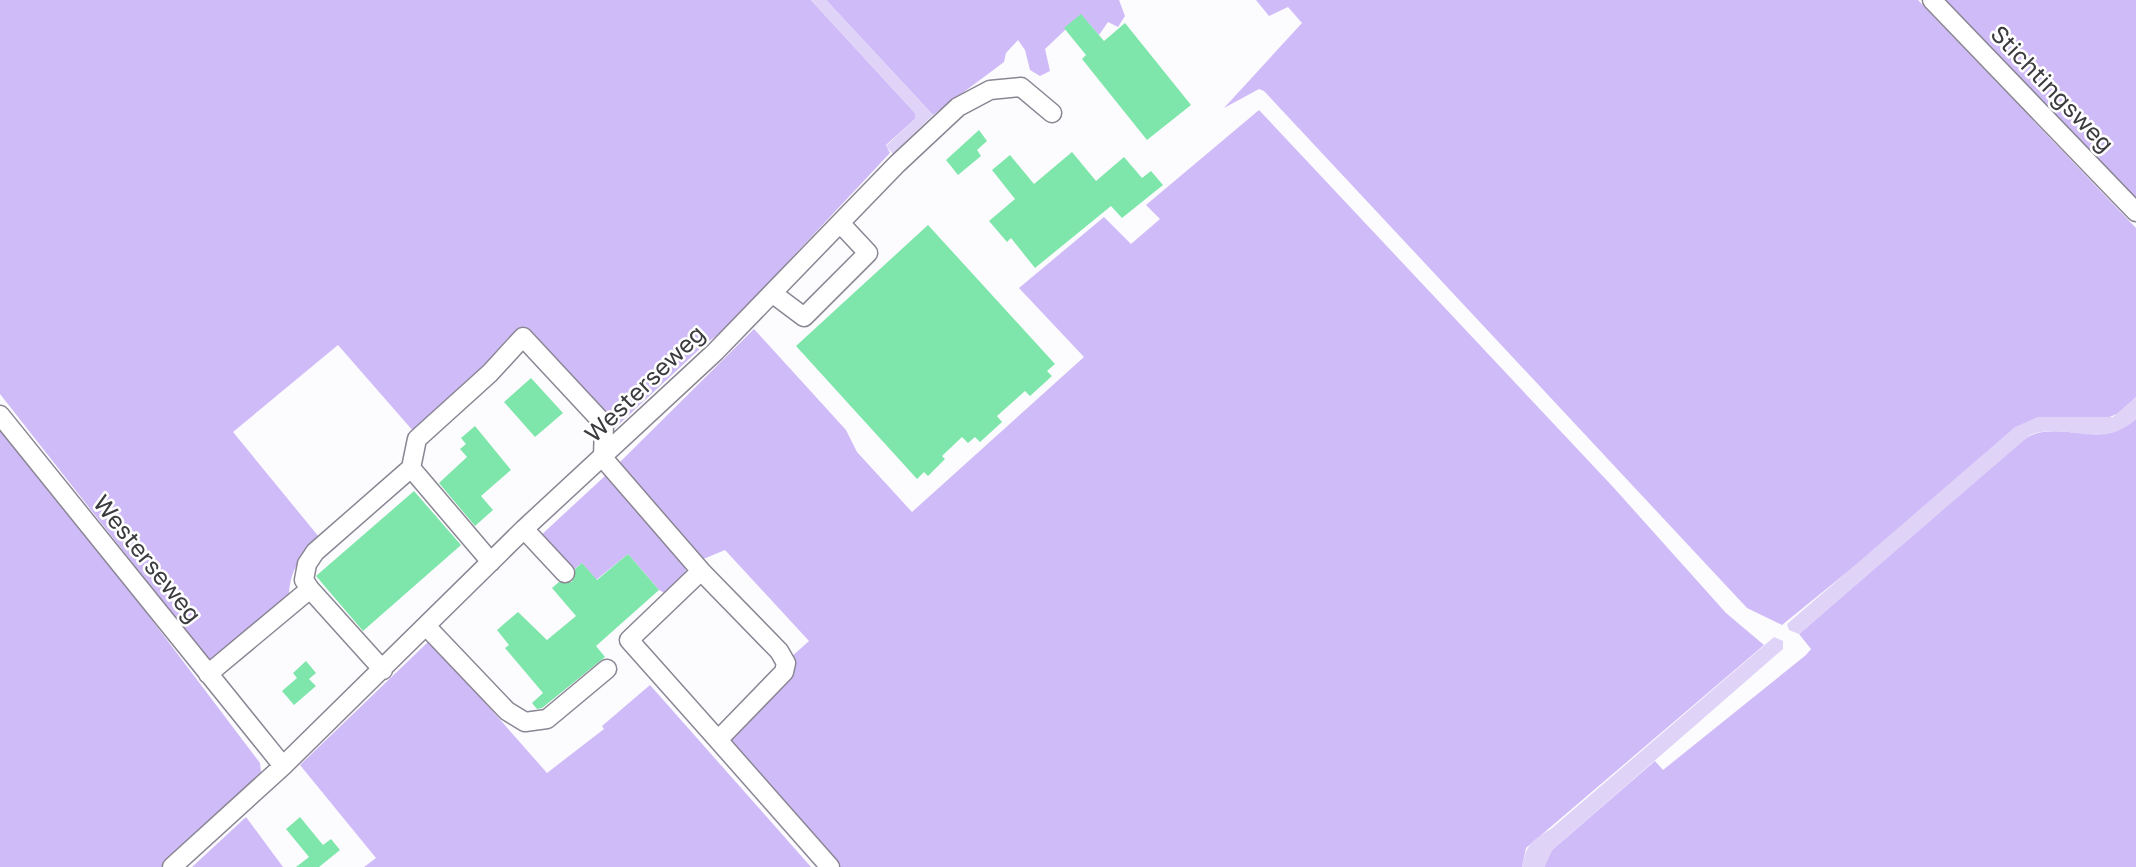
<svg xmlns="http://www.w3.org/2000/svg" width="2136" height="867" font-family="'Golos Text',sans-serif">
	<rect width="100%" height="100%" fill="#fcfbfe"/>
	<path fill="#d0bbf9" d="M0,0H811L915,113V119L886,145L890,153L723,331L705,344L615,428L527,331L414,432L338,345L233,432L319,537C299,558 288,573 289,602L211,663L0,394Z
		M826,0H1119L1125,16L1118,27L1108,22L1099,35L1081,15L1045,49L1050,71L1040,76L1030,70L1025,50L1018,40L1006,53L1004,62L933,115Z
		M1256,0H1918L2136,228V397L2119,413L2105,419L2038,417L1782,625L1747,608L1264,91L1259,89L1224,108L1302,23L1288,7L1269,16Z
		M1940,0H2136V206Z
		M1259,110L1614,488L1726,613L1764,645L1526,848L1522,867H832L728,750L732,735L790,658L809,641L725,550L701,560L617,465L754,329L846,430L857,452L912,512L1084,357L1019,288L1104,217L1131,244L1160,219L1146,205Z
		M2136,419V867H1544L1552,850L1655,761L1663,770L1806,655L1811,649L1799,634L2023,440C2054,417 2100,451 2136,419Z
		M0,426L133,595L260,763L261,772L257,778L162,867H0Z
		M606,475L685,560L686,576L668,595L659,590L628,554L596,580L582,563L571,572L539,537Z
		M430,640L547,773L604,729L602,726L650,685L811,867H364L376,858L300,765Z
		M246,817L283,867H192Z"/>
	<path fill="#dfd3f8" d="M811,0H826L933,115L893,154L886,146L915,119V113Z
		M2136,397V419C2100,452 2068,421 2030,435L1799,634L1789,630L1787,624L2015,427L2038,417H2113Z
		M1774,637L1783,641V649L1552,850L1544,867H1522C1526,845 1532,840 1551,829Z"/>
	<path fill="#7ee6aa" d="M1081,14L1104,41L1125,23L1191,105L1147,140L1082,59L1086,55L1064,28Z
		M979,130L987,141L977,150L981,156L958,175L946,160Z
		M1072,152L1096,181L1124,157L1142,178L1151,171L1163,185L1122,218L1111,206L1035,268L1011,238L1007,242L989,221L1015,199L992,170L1010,155L1034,184Z
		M928,225L1055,364L1047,371L1052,376L1030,396L1025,391L997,416L1002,422L980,442L975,437L968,443L962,437L942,456L945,459L928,476L924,472L917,479L796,346Z
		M531,378L563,413L535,437L504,402Z
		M475,426L511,470L481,496L493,510L475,526L439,483L467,457L460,449L466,444L461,438Z
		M414,491L461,545L363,631L316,576Z
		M628,554L659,590L596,646L605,657L542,708L537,709L532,703L543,693L505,648L509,645L497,630L518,612L547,640L576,616L552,588L559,582H572L575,569L582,563L597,580Z
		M306,661L316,673L309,679L316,686L294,705L282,691L297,678L293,673Z
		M300,817L323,845L331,839L340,850L319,867H296L309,857L286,829Z"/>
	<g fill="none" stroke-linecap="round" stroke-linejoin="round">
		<defs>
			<path id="minor" d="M1932,0L2136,212
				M772,293L804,317L868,253L840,223
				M0,415L283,766
				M411,468L417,439L490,373L523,337L604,424L603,458L701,571L629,640L718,740L784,672L786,663L779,651L701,571
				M524,529L565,573
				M310,589L304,580L307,564L315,552L411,468L491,562
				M427,627L507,711L525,722L547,719L607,669
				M208,674L310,589L383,670
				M718,740L830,867
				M172,867L283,766L524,529L715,352L897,164L958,107L990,90L1021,87L1052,113"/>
		</defs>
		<use href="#minor" stroke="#8a8693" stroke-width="21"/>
		<use href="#minor" stroke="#fff" stroke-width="18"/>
	</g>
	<g text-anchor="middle" stroke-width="5" stroke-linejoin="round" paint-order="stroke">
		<g font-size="24" fill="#3c3b40" stroke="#fff">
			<text transform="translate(2052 89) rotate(46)" y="8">Stichtingsweg</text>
			<text transform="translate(645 384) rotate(-44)" y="8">Westerseweg</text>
			<text transform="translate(147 559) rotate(51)" y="8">Westerseweg</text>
		</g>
	</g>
</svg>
